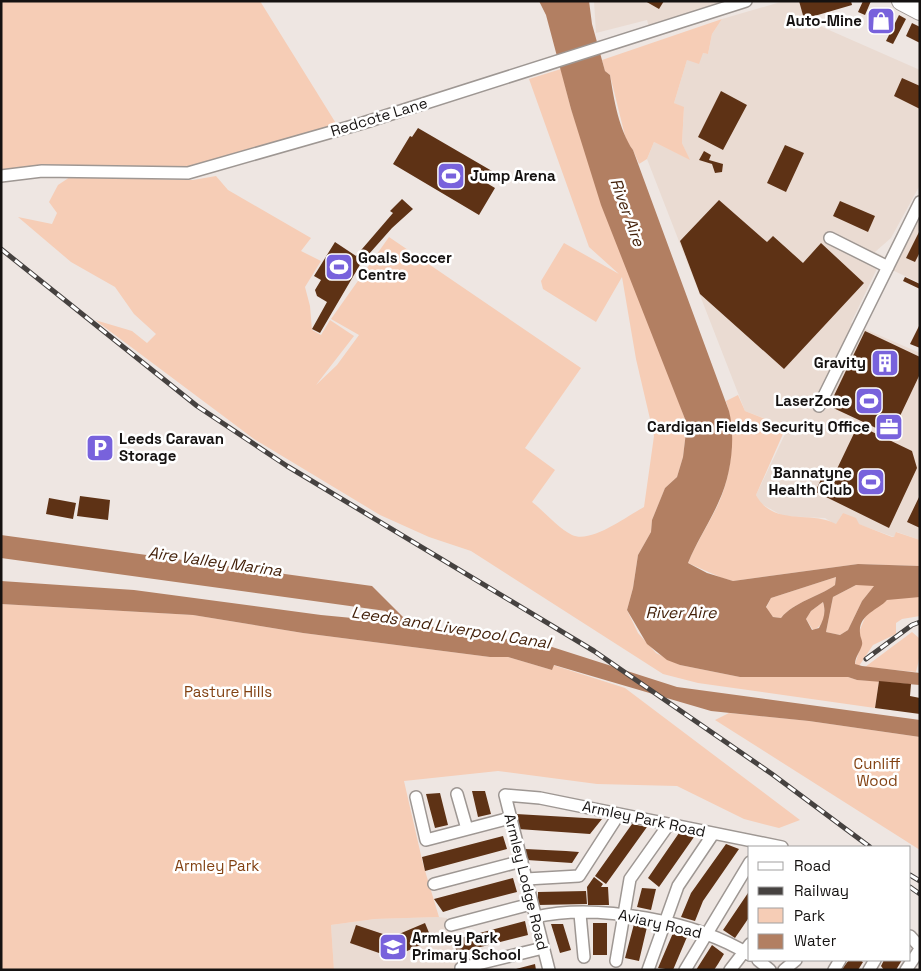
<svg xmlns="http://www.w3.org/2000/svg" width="921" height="971" font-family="'Space Grotesk',sans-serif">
	<rect width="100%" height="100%" fill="#eee6e2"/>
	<path fill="#eadbd2" d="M594,1H727L649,27L647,20L596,33Z
		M784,1H799L804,19L920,70V185L891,238L875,252L883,256L851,323L920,353V540L897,532L894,537L858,524L843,513L836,525L825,518L783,516L760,503L756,495L786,432L796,436L798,431L745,411L647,159L654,142L689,159L682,143L684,108L674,103L687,60L703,53L708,54L712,34L722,19Z
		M920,213V283L892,270Z
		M439,917L447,918L458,970H334L331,925L375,919Z"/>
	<path fill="#f6cdb6" d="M1,1H260L337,125L186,167L42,165L1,173Z
		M722,19L712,34L708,54L703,53L699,64L687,60L674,103L684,107L682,143L690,160L654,142L647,159L639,164L633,150L626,140L610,75L605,71L602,60Z
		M561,69L571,109L685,419L686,432L683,457L677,477L665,488L652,520L651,532L638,555L633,588L627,610L638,633L656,653L680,665L740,677H848L857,680L879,681L875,708L698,683L663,674L471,551L429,537L380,515L254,439L95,320L132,331L147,343L156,334L134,314L115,287L71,262L18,217L52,224L57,213L49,202L58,185L70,177L193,180L216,176L228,190L311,238L301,251L321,261L305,287L310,306L312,330L321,335L330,320L354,336L316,385L337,365L359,335L331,319L389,237L581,368L525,448L555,470L532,502C545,512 558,528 572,535C591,544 627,516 644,507L654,436L636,359L622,277L596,322L543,289L541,281L564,243L619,274L589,247L529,79Z
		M738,395L745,411L786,427L756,495C773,527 810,510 836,524L843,513L856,518L859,524L892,537H894L896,532L920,540V566L858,564L733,581L722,578L688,563C697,541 711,521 720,500C732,471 736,432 726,401Z
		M836,577L835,585C818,597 794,602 781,618L773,617L766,608L771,598Z
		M856,585H875L862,601L848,630L840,635L826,632L833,597Z
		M894,597H920V616L902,619L896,623V634L873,645L859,666L855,664L862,642L859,632L866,615C875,609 884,600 894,597Z
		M823,602C826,613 825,626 813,630L806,619L811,611Z
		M1,604L193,615L303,633L490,657H508L552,670L553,665L625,688L800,820L779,828L744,819L677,786L597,784L498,771L404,781L423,864L439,917L375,919L331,925L334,970H1Z
		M912,632L919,638C921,651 919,661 916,672L865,667Z
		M729,713L809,721L920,737V850L715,720Z"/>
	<path fill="#b27f62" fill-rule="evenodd" d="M539,1H589L592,24L605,71L610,75C614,100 619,130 633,150L729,411C736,438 731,476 719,501C710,522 697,541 688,563L707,573L733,581L858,564L920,566V597L887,600C878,610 858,615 860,633C860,638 863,640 862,645C860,652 855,657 855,664L862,666L920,673V685L857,680L848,677H740L680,665L667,660L647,644L627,610L633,588L638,555L651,532L652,520L665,488L677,477L683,457L686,432L685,419L601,205L571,109L546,15ZM836,577L835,585C818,597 794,602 781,618L773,617L766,607L771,598ZM856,585L874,586L862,601L848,630L840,635L826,632L833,597ZM823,602C826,612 824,619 819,628L812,630L806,619L811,611Z
		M1,535L372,586L409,623L549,646L677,687L920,720V737L809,721L711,711L554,665L552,670L508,657H490L303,633L193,615L1,604V581L134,590L321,615L394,622L386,611L1,558Z"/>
	<path fill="#5e3215" d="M645,1H664L659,9Z
		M799,1H851L852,5L804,19Z
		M863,1H871L865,15L858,12Z
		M899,15L906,19L893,44L886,41Z
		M912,23L920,27V43L906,36Z
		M902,78L920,86V109L894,96Z
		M721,91L747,105L723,150L698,137Z
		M418,128L492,171L485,182L495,188L479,215L393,164L410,136L412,137Z
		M785,145L804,153L786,192L767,183Z
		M704,151L711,155L709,160L723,164L722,172L715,173L712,164L699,160Z
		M402,199L413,209L392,228L361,263L320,333L312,329L327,302L317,296L315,290L321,280L314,276L335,242L356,256L393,213L390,211Z
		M719,200L767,242L773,236L803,263L821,243L864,283L784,369L700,294L680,241Z
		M840,201L875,216L868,232L833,216Z
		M920,230V252L915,262L906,258Z
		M905,277L920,284V289L903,281Z
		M920,324V348L910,344Z
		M865,331L920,357V374L891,435L829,406Z
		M858,425L912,451L917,468L889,528L824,496Z
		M826,469L834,472L823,495L815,492Z
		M920,495V528L907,522Z
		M80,496L110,500L108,520L77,516Z
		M49,498L76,503L73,519L46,514Z
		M879,681L911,684L910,696L920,698V714L875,708Z
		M472,791H485L491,814L478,817Z
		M440,793L448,825L435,828L426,794Z
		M516,814L602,819L590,834L518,829Z
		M632,824L647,827L606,884L595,876Z
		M679,833L694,837L659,887L648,878Z
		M503,836L507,849L425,871L422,857Z
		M726,844L739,849L703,901L695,921L681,917L691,893Z
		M525,849L566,851L579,852L572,863L527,860Z
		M594,877L603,884L601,887H608L609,905H588L587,887Z
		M513,878L517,892L459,907L443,912L434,899Z
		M642,888L656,889L651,910L637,907Z
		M750,890V916L735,938L723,930Z
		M586,891L587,904L538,905V892Z
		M525,921L528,935L457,953L453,940Z
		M425,923L432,940L398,955L382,954L350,943L356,925L392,937Z
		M593,923H607V955H593Z
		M551,924H563L571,950L560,953Z
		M634,924L647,927L639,961L625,958Z
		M673,933L687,937L673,970L658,968Z
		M712,945L724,954L718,964L714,970H696Z
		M849,960H860L863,962L858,970H841Z
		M884,960H902L896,970H884L881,966Z
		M535,964L536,970H516V969Z"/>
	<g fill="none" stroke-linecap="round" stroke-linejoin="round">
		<defs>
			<path id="street" d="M1,176L42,171L188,173L363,123L746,1
				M830,238L888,267
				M819,406L920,202
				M457,794L467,829
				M416,797L426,840L510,818
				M526,879L579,876L619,814
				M434,884L522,861
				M580,914L584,957
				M535,917C597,903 696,921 750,955
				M451,925L531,904
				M910,936L920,947
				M758,960L770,970
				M616,961L630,879L669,824
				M461,968L543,948
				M549,970L505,795L540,798L782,847
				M648,970L678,886L713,834
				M685,970L750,862
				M730,970L750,944
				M784,970L796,960
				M834,970L840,960
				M869,970L875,960
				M906,970L920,949"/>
			<path id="primary" d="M901,1L920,11"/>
		</defs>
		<use href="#street" stroke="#9e9793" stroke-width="14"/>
		<use href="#primary" stroke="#9e9793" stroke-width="20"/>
		<use href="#street" stroke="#fff" stroke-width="11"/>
		<use href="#primary" stroke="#fff" stroke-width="18"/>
		<defs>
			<path id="rail" d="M1,249L197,406L287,466L594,651L772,774L870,847
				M866,659L912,625L920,622
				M910,875L920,881
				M910,887L920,894"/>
		</defs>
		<use href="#rail" stroke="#464240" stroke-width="5"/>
		<use href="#rail" stroke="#fff" stroke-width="3" stroke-dasharray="9" stroke-linecap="butt"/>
	</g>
	<defs>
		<symbol id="shop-square" viewBox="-11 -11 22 22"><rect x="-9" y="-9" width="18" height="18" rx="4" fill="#7862dc" stroke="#fff"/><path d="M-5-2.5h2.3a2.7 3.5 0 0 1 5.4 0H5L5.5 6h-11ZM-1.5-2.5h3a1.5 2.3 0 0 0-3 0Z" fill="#fff"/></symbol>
		<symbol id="stadium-square" viewBox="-11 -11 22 22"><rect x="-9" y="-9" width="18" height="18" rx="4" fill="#7862dc" stroke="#fff"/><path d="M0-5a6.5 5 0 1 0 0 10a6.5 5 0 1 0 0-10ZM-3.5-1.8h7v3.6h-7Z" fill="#fff"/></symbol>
		<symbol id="building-square" viewBox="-11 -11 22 22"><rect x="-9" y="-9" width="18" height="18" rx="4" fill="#7862dc" stroke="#fff"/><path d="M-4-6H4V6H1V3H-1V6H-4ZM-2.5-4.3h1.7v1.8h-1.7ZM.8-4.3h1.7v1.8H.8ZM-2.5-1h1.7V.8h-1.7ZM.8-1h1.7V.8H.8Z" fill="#fff"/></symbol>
		<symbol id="office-square" viewBox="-11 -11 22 22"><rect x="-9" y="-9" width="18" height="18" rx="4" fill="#7862dc" stroke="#fff"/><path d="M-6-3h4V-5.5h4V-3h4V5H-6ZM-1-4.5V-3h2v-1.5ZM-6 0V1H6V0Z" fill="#fff"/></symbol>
		<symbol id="parking-square" viewBox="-11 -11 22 22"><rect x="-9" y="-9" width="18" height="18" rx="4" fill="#7862dc" stroke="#fff"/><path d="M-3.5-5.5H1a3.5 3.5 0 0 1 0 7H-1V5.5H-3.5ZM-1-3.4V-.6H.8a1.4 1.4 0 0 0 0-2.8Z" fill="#fff"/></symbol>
		<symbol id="school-square" viewBox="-11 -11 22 22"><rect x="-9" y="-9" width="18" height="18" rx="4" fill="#7862dc" stroke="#fff"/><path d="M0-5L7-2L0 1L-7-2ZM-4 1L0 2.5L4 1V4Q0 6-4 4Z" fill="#fff"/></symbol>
	</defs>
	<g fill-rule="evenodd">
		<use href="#shop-square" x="865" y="5" width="32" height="32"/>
		<use href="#stadium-square" x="435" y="160" width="32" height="32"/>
		<use href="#stadium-square" x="323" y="251" width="32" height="32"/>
		<use href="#building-square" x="869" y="347" width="32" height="32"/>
		<use href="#stadium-square" x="853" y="385" width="32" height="32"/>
		<use href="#office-square" x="873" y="411" width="32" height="32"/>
		<use href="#parking-square" x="84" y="432" width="32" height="32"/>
		<use href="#stadium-square" x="855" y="466" width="32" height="32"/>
		<use href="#school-square" x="377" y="931" width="32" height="32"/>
	</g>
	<g text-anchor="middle" stroke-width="5" stroke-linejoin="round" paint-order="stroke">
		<g font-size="15" font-weight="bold" fill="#151211" stroke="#fff" text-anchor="end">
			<text x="862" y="26">Auto-Mine</text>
			<text x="470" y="181" text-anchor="start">Jump Arena</text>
			<text x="358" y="263" text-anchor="start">Goals Soccer<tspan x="358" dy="17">Centre</tspan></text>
			<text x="866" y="368">Gravity</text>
			<text x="850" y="406">LaserZone</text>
			<text x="870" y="432">Cardigan Fields Security Office</text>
			<text x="119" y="444" text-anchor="start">Leeds Caravan<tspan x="119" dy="17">Storage</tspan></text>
			<text x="852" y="478">Bannatyne<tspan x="852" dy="17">Health Club</tspan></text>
			<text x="412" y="943" text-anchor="start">Armley Park<tspan x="412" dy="17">Primary School</tspan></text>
		</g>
		<g font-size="15" fill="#151211" stroke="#fff">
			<text transform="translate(379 117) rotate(-17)" y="5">Redcote Lane</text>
			<text transform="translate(644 819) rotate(12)" y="5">Armley Park Road</text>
			<text transform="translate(526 882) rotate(76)" y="5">Armley Lodge Road</text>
			<text transform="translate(660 924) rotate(13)" y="5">Aviary Road</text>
		</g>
		<g font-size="15" fill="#824112" stroke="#fff">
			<text x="228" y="697">Pasture Hills</text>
			<text x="877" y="769">Cunliff<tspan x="877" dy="17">Wood</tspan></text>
			<text x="217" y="871">Armley Park</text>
		</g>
		<g font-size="16" font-style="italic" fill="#421f08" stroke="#fff">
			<text transform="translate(628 212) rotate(70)" y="6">River Aire</text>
			<text transform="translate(215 561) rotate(8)" y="6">Aire Valley Marina</text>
			<text x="681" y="618">River Aire</text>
			<text transform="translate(451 627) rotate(9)" y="6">Leeds and Liverpool Canal</text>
		</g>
	</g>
	<rect width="921" height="971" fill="none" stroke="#151211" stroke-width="5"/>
	<rect x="748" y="846" width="162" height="115" fill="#ffffff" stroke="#a1a0a0"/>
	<rect x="758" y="862" width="25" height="8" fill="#ffffff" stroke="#a1a0a0"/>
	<text x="794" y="871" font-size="15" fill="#151211">Road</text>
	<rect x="758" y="887" width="25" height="8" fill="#464240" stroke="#a1a0a0"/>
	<text x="794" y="896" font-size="15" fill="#151211">Railway</text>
	<rect x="758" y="908" width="25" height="15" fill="#f6cdb6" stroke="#a1a0a0"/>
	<text x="794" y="921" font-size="15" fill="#151211">Park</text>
	<rect x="758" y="934" width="25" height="15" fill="#b27f62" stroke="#a1a0a0"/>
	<text x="794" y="946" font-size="15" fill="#151211">Water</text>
</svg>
